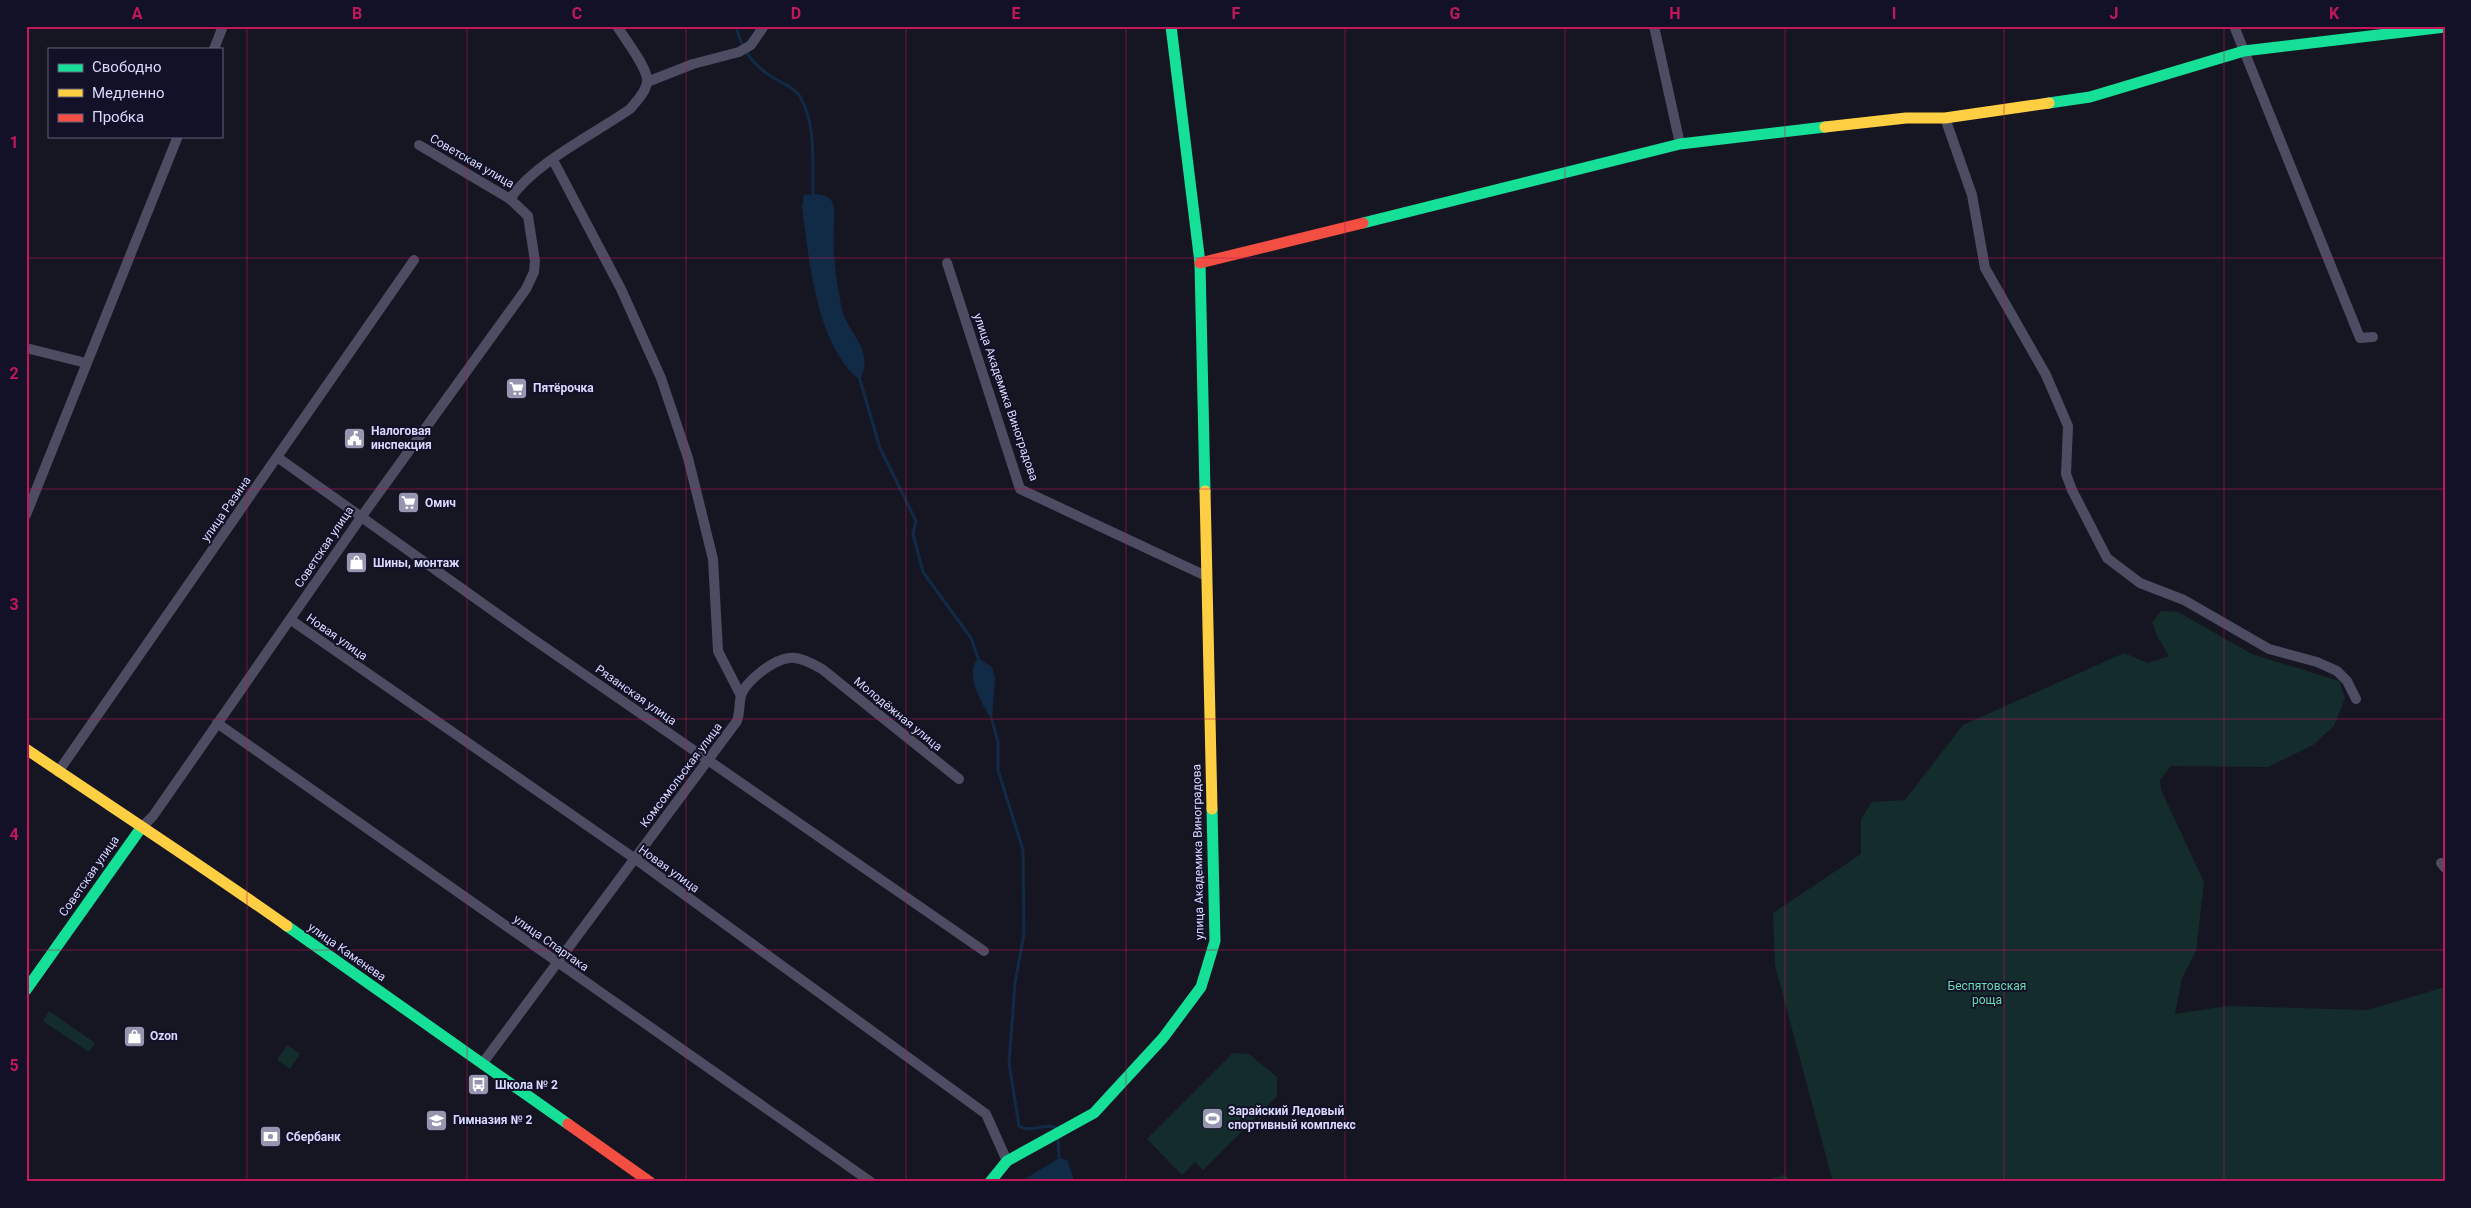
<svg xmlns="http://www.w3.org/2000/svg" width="2471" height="1208" font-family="Roboto,sans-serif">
	<rect width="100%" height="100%" fill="#161622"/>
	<path fill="#142d2c" d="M2161,611L2178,612L2252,654L2339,681L2345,698L2334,726L2313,745L2268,767L2171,766L2160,780L2161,790L2204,882L2196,951L2182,978L2175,1014L2227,1006L2368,1010L2445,987V1182H1833L1775,965L1773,913L1861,854V819L1872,802L1905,800L1963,725L2124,653L2148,663L2169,656L2157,636L2152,622Z
		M49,1011L95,1043L89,1052L43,1021Z
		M287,1045L300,1054L290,1069L277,1060Z
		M1233,1053L1249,1054L1277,1077V1096L1203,1170L1195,1162L1182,1175L1147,1139Z
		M1784,1175L1793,1182H1759Z"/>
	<path fill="#112b47" d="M804,195C814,194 827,193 832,202C836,209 834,218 834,225C832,251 836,279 841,305C845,333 876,347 860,380C816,346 809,258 802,207Z
		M978,658L992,667L995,678L992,719C982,705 964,674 978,658Z
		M1059,1158L1067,1160L1075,1182H1020Z"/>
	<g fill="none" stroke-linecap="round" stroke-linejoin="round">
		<path stroke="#112b47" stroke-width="3" d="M736,26C742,51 754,67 777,80C784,84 794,88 799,95C817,125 812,160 813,194
			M860,380L880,448L916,521L913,534L923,572L971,638L978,658
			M992,720L998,742V770L1023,850L1024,934L1015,983L1009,1063L1019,1126C1032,1134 1044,1122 1057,1128
			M1058,1136L1059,1158"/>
		<path stroke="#4c4c62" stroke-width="10" d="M1654,26L1680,144
			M2234,26L2360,338L2373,337
			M214,49L223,26
			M647,82L693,64L739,52L751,45L764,26
			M1945,118L1972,195L1985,268L2046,375L2068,426L2066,474L2072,490L2107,558L2140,583L2184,600L2269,649L2317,662L2337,671L2347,681L2356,699
			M553,160L621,289L661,378L688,458L713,559L718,651L741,696
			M510,199C534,163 594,134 630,109C636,102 646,92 647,82C649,69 624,38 617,26
			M947,263L1020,489L1206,576
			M26,348L86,363
			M277,457L530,637L984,951
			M26,515L178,136
			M291,620L634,858L986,1114L1007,1161
			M217,723L871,1182
			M58,772L414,260
			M141,828L153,816L362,516L526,289L534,272L535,261L528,216L510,199L419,145
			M2441,863L2445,868
			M482,1064L737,721C740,713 739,703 741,695C747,680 773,660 789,658C799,656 813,664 822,669L959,779"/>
		<path stroke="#16e098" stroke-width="11" d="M1171,26L1200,263L1205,491
			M2049,103L2090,97L2244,51L2445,27
			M1363,223L1680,144L1825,127
			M287,926L568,1124
			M26,990L141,828
			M990,1182L1007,1161L1094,1113L1163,1038L1201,987L1215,941L1212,809"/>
		<path stroke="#ffcf43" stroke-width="11" d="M1825,127L1906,118H1945L2049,103
			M1205,491L1212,809
			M26,749C113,808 201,865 287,926"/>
		<path stroke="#f24e42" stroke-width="11" d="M1200,263L1363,223
			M568,1124L650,1182"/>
	</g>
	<path fill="none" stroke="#c2185b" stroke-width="1" stroke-opacity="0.55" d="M247,26V1182M467,26V1182M686,26V1182M906,26V1182M1126,26V1182M1345,26V1182M1565,26V1182M1785,26V1182M2004,26V1182M2224,26V1182M26,258H2445M26,489H2445M26,719H2445M26,950H2445"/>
	<defs>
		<symbol id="supermarket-square" viewBox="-11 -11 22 22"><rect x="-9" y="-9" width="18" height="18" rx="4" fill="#9595b0" stroke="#121127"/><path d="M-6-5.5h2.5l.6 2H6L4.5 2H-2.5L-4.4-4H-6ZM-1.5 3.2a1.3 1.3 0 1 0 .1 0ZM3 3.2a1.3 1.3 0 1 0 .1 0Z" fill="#fff"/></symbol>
		<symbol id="civic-square" viewBox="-11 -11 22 22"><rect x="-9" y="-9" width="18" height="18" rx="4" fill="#9595b0" stroke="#121127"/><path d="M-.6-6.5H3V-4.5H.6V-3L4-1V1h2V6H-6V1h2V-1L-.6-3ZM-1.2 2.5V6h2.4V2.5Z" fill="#fff"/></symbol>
		<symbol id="shop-square" viewBox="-11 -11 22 22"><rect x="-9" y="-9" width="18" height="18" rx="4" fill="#9595b0" stroke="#121127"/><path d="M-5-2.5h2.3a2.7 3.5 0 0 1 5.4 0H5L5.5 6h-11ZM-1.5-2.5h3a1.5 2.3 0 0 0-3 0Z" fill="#fff"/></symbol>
		<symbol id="bus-square" viewBox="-11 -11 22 22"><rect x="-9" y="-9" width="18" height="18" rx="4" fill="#9595b0" stroke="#121127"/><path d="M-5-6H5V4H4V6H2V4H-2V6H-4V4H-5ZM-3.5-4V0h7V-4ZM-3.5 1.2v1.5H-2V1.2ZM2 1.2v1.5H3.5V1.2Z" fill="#fff"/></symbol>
		<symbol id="stadium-square" viewBox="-11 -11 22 22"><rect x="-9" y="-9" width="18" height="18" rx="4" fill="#9595b0" stroke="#121127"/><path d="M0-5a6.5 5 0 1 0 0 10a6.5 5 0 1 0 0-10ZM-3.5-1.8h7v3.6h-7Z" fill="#fff"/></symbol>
		<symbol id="school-square" viewBox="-11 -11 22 22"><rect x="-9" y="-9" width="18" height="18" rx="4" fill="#9595b0" stroke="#121127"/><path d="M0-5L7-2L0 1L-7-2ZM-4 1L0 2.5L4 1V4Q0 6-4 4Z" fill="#fff"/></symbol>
		<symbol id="bank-square" viewBox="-11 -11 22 22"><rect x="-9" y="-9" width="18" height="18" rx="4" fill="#9595b0" stroke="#121127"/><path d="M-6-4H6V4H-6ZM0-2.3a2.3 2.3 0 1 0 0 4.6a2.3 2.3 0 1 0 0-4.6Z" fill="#fff"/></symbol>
	</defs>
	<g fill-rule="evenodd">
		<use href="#supermarket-square" x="504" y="376" width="25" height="25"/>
		<use href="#civic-square" x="342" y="426" width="25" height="25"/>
		<use href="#supermarket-square" x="396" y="490" width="25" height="25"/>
		<use href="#shop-square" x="344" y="550" width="25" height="25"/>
		<use href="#shop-square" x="122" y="1024" width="25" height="25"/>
		<use href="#bus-square" x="466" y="1072" width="25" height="25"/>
		<use href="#stadium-square" x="1200" y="1106" width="25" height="25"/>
		<use href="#school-square" x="424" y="1108" width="25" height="25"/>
		<use href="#bank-square" x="258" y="1124" width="25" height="25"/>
	</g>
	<g text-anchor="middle" stroke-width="4" stroke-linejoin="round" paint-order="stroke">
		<g font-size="12" fill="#d9d9fd" stroke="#121127">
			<text transform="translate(472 161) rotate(30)" y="4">Советская улица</text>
			<text transform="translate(1006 397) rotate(71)" y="4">улица Академика Виноградова</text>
			<text transform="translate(226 509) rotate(-55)" y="4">улица Разина</text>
			<text transform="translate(324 547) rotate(-56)" y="4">Советская улица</text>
			<text transform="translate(337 637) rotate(35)" y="4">Новая улица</text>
			<text transform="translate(636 695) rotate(35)" y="4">Рязанская улица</text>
			<text transform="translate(898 714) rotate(39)" y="4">Молодёжная улица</text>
			<text transform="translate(681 775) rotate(-53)" y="4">Комсомольская улица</text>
			<text transform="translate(1198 852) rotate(-91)" y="4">улица Академика Виноградова</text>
			<text transform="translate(669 869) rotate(36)" y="4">Новая улица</text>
			<text transform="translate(89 876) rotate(-55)" y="4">Советская улица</text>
			<text transform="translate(551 943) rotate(35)" y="4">улица Спартака</text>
			<text transform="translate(347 952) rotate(35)" y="4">улица Каменева</text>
		</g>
		<g font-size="12" font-weight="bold" fill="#d9d9fd" stroke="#121127" text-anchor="start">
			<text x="533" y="392">Пятёрочка</text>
			<text x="371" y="435">Налоговая<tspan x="371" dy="14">инспекция</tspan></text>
			<text x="425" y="507">Омич</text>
			<text x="373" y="567">Шины, монтаж</text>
			<text x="150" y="1040">Ozon</text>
			<text x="495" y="1089">Школа № 2</text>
			<text x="1228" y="1115">Зарайский Ледовый<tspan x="1228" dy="14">спортивный комплекс</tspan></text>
			<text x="453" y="1124">Гимназия № 2</text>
			<text x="286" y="1141">Сбербанк</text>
		</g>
		<g font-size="12" fill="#67dbb1" stroke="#121127">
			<text x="1987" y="990">Беспятовская<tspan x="1987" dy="14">роща</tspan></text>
		</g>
	</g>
	<rect width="2471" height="1208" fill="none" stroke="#121127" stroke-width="55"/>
	<rect x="48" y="48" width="175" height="90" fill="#121127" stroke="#62617d"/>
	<rect x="58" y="64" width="25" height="8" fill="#16e098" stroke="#62617d"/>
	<text x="92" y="72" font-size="15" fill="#d9d9fd">Свободно</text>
	<rect x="58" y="89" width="25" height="8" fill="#ffcf43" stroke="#62617d"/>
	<text x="92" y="98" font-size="15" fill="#d9d9fd">Медленно</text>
	<rect x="58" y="114" width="25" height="8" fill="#f24e42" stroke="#62617d"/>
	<text x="92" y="122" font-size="15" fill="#d9d9fd">Пробка</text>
	<rect x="28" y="28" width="2416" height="1152" fill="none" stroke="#c2185b" stroke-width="2"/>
	<g font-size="16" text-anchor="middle" font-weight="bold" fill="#c2185b">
		<text x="137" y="19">A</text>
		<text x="357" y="19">B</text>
		<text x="577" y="19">C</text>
		<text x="796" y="19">D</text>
		<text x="1016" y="19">E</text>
		<text x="1236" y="19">F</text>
		<text x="1455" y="19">G</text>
		<text x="1675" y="19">H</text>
		<text x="1894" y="19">I</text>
		<text x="2114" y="19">J</text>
		<text x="2334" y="19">K</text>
		<text x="14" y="148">1</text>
		<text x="14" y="379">2</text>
		<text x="14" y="610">3</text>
		<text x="14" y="840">4</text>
		<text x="14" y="1071">5</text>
	</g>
</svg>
